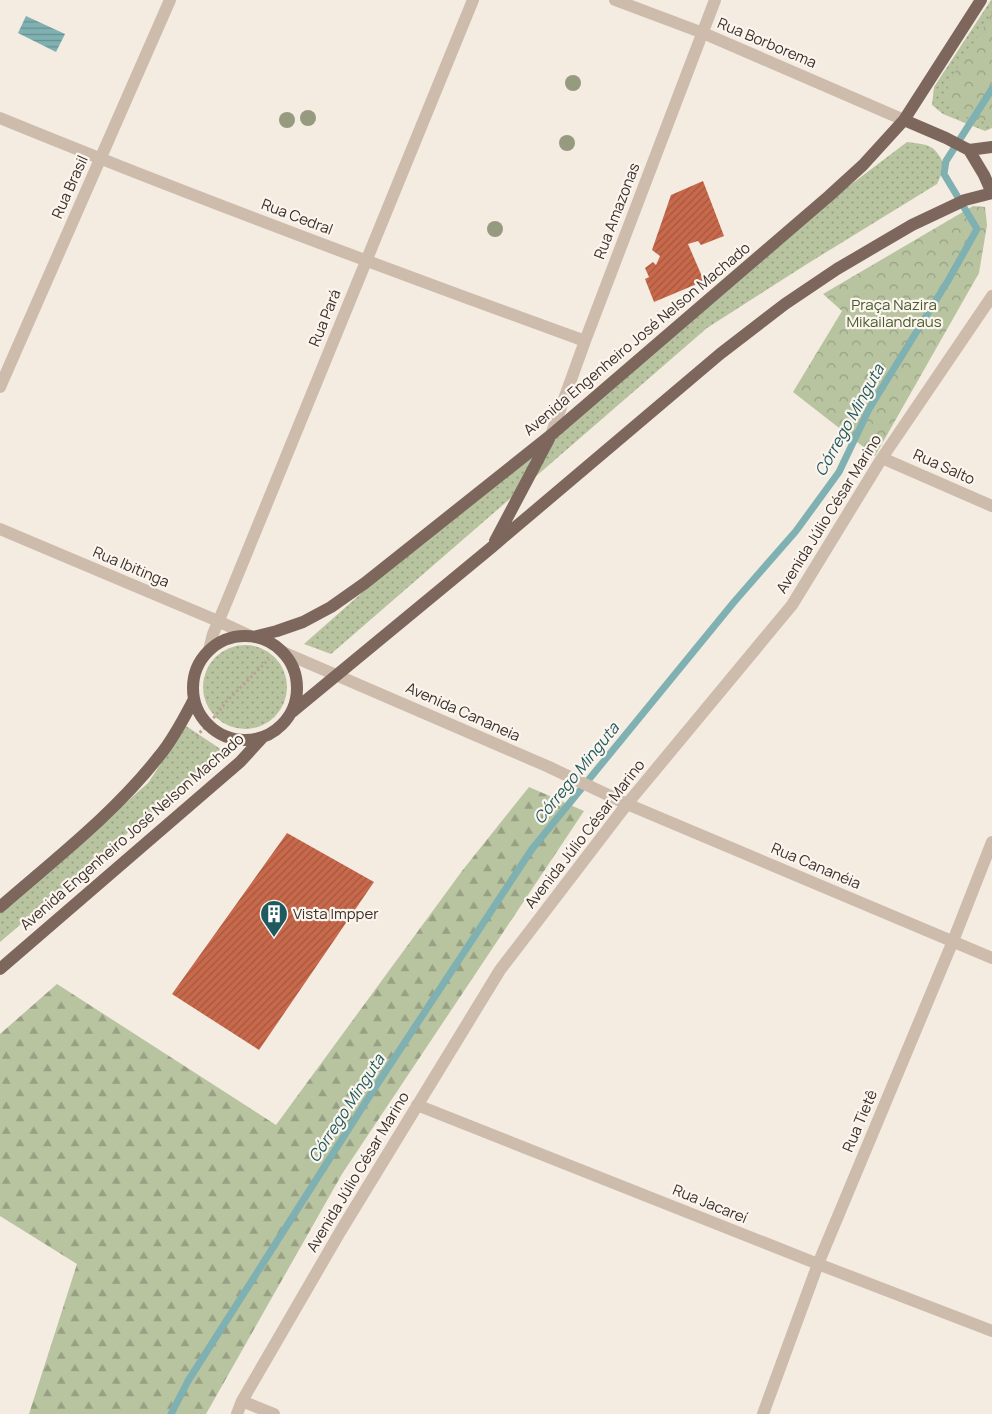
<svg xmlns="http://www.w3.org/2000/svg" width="992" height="1414" font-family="Manrope,sans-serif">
	<defs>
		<pattern id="grass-dots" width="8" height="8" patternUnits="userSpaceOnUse" patternTransform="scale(1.25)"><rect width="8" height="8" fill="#b8c4a0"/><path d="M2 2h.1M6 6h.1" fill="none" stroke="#97a083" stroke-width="1.8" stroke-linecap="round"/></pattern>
		<pattern id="forest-firs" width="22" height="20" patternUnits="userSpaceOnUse" patternTransform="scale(1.25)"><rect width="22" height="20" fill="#b8c4a0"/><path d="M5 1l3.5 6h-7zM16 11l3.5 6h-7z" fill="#97a083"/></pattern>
		<pattern id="park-crowns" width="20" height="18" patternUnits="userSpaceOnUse" patternTransform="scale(1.25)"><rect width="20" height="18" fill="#b8c4a0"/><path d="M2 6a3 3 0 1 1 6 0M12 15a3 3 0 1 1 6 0" fill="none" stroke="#97a083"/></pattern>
		<pattern id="water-rules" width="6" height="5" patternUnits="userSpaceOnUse" patternTransform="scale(1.25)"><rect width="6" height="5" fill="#7fb0b2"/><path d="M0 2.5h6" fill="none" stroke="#699091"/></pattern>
		<pattern id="building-hatch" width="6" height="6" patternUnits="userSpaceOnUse" patternTransform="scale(1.25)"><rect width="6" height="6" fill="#c8694b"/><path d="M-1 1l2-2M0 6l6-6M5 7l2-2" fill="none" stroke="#a4573f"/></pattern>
	</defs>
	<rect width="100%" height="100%" fill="#f4ebe1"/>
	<path fill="url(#grass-dots)" d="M991,0H992V128L985,131L943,114L932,105L934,87Z
		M907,142C930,145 934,144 945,166L937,184L807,264L707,328L331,654L304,644L493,477L845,189Z
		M203 687a42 42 0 1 1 84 0a42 42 0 1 1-84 0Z
		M186,726L228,754L163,803L0,942V913L148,783Z"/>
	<path fill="url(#forest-firs)" d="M529,787L584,811L342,1174L206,1414H29L77,1264L0,1216V1034L57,984L276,1125L462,871Z"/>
	<path fill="url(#park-crowns)" d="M992,14V122L991,123L966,117L946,100L949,81Z
		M973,206L985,207L987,225L979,273L875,456L793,392L842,311L823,294Z"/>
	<path fill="url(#water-rules)" d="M26,16L65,34L56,52L18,33Z"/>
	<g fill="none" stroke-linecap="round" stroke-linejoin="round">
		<path stroke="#7fb0b2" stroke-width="7" d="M171,1414L188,1381L374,1089L532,849L734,602L796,531L839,472L869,409L949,279L977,229L944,174L946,161L992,89"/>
	</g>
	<path fill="url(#building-hatch)" d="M703,181L724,236L701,245L698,241L688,244L704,281L654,302L645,279L649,277L645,268L653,262L656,265L660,256L652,250L671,195Z
		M287,833L374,882L259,1050L172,994Z"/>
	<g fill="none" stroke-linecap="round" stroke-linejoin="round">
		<path stroke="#b9a596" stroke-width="3" stroke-dasharray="2.5 2.5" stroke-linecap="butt" d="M196,736L208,725L226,702L269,659"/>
		<path stroke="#cdbbac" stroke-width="12" d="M615,0L703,33L904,120
			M0,118C193,197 389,270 585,341
			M0,387L170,0
			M551,435L585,341L715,0
			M882,458L992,506
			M0,529L218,621L250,636
			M209,650L213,634L227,601L473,0
			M285,653L549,767L627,804L992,958
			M417,1105L818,1264L992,1331
			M242,1401L274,1414
			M237,1414L242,1401L340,1232L500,970L627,804L792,605L882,458L992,296
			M763,1414L818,1264L953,941L992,842"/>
		<path stroke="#7d675c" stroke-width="12" d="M904,120L946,138L969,150L984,175L992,193
			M969,150L992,147
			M495,541L549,439
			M193 688a52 52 0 1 1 104 0a52 52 0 1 1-104 0Z
			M257,636L277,631L303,622L331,607L365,583L551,435L829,196L863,165L904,120L981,0
			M292,712L492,547L720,354L785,304L837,269L912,225L965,200L992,193
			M0,907C55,859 115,813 160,755C174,738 184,718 194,699
			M0,969L240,762L262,738"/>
	</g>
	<g fill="#969b7f">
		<circle cx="573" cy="83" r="8"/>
		<circle cx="308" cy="118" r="8"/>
		<circle cx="287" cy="120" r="8"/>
		<circle cx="567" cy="143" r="8"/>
		<circle cx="495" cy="229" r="8"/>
	</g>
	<defs>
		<symbol id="building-pin" viewBox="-11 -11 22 30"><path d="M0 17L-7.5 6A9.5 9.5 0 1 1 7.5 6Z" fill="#1f5a5e" stroke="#fbf5ee"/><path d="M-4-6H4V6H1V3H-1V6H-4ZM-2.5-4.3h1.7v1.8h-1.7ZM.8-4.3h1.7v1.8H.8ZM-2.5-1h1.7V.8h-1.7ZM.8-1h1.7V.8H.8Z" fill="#fff"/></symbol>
	</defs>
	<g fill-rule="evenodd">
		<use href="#building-pin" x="258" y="898" width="32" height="43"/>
	</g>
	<g text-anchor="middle" stroke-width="4.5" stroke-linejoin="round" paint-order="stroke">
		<g font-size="15" fill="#3b302b" stroke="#fbf5ee">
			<text transform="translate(767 43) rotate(23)" y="5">Rua Borborema</text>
			<text transform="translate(70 187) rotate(-66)" y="5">Rua Brasil</text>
			<text transform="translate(617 211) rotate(-69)" y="5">Rua Amazonas</text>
			<text transform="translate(297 217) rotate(21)" y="5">Rua Cedral</text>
			<text transform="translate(325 318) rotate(-68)" y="5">Rua Pará</text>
			<text transform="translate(637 339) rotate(-40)" y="5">Avenida Engenheiro José Nelson Machado</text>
			<text transform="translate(944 467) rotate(24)" y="5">Rua Salto</text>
			<text transform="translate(829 514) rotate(-58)" y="5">Avenida Júlio César Marino</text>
			<text transform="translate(131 567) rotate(23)" y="5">Rua Ibitinga</text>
			<text transform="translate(463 712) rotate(24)" y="5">Avenida Cananeia</text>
			<text transform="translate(132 832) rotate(-41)" y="5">Avenida Engenheiro José Nelson Machado</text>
			<text transform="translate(585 834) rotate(-52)" y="5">Avenida Júlio César Marino</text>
			<text transform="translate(816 866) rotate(23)" y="5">Rua Cananéia</text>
			<text transform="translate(860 1121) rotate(-67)" y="5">Rua Tietê</text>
			<text transform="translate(358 1172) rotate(-59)" y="5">Avenida Júlio César Marino</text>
			<text transform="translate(710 1204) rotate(22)" y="5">Rua Jacareí</text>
		</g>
		<g font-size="15" fill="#4a5a2e" stroke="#fbf5ee">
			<text x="894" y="310">Praça Nazira<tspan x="894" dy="17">Mikailandraus</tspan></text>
		</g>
		<g font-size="15" fill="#3b302b" stroke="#fbf5ee" text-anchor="start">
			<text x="293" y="919">Vista Impper</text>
		</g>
		<g font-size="16" font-style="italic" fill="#1f5a5e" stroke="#fbf5ee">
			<text transform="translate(849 420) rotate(-61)" y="6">Córrego Minguta</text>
			<text transform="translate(576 773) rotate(-51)" y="6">Córrego Minguta</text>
			<text transform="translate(346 1108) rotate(-57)" y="6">Córrego Minguta</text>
		</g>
	</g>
</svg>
